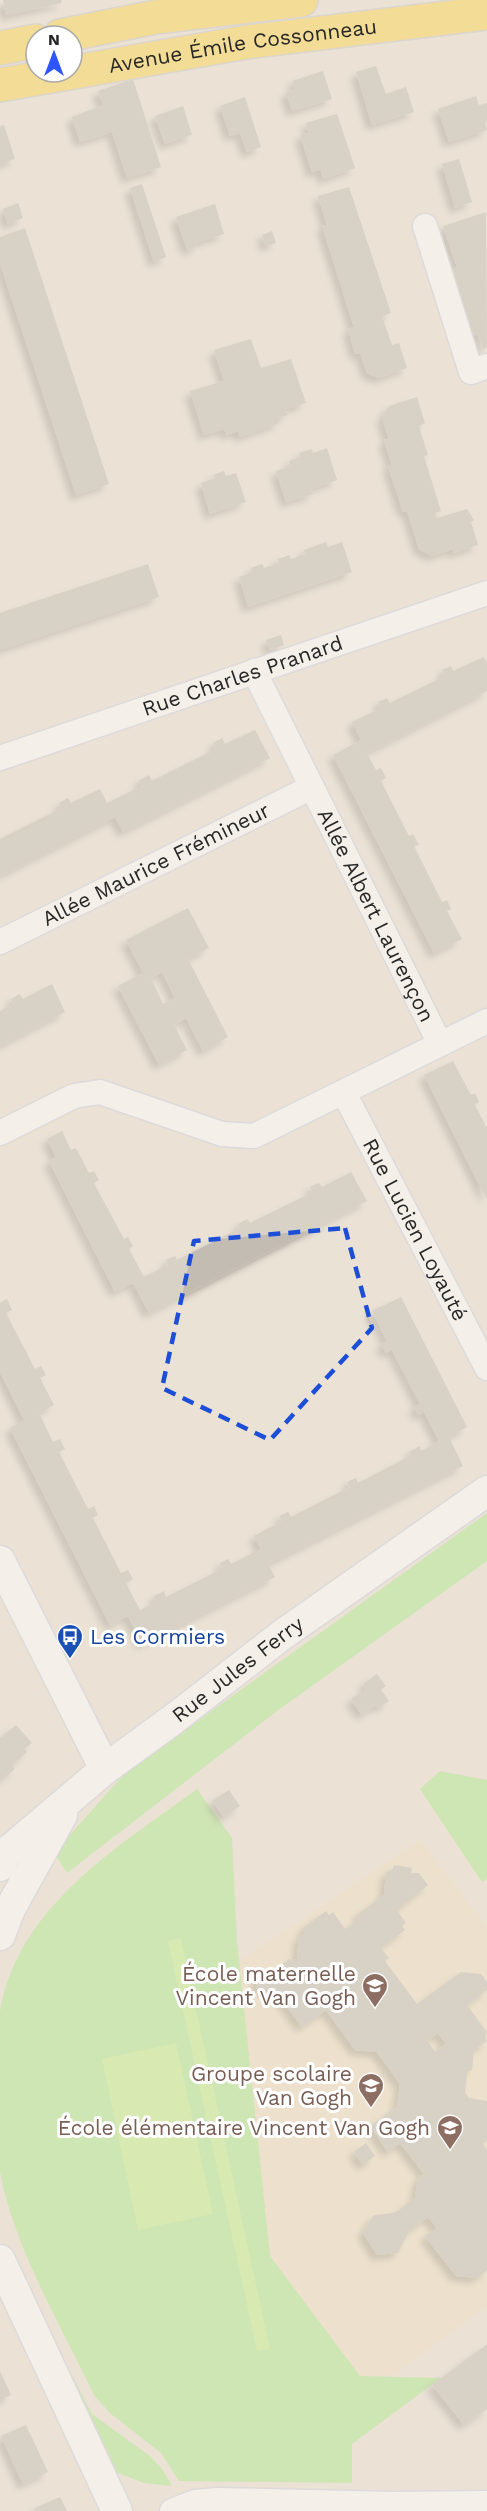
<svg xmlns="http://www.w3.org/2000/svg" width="487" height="2511" font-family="'Work Sans',sans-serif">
	<defs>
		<filter id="shadow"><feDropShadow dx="-5.5" dy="5.5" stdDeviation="3" flood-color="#0004"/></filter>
	</defs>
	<rect width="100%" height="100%" fill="#ebe2d6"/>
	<path fill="#efe1c3" d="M420,1840L487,1926V2306L392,2376H360L270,2256L239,1961Z"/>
	<path fill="#abe88d" d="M487,1513V1561L277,1711L67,1873L54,1853L124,1774Z
		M440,1771L487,1780V1879L482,1882L420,1789Z
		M197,1789L232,1838L237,1941L270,2256L360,2376L441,2378L352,2444V2483L179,2481L161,2453L110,2413L94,2395C61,2326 14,2247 0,2172C0,2136 0,2099 0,2063C0,2046 0,2028 0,2012C17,1907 118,1847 197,1789Z
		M68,2367L92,2414L150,2456L162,2469L172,2486L144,2483L113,2471L64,2369Z"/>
	<path fill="#c3f187" d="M181,1938L189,1977L270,2349L257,2351L168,1941Z
		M176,2043L213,2214L138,2230L102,2059Z"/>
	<path fill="#c2bcb3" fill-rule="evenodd" filter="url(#shadow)" d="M3,0H61L62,3L6,15Z
		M376,66L386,94L406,87L414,112L372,125L356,72Z
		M323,71L332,99L292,111L286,92L295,89L292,81Z
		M133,79L161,167L127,178L112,132L80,142L72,117L103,105L98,91Z
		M476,96L479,105L487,103V122L485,123L487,130L449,142L438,109Z
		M245,97L261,147L247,152L240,133L230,136L220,106Z
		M183,106L192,135L165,144L155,116Z
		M337,114L355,168L323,179L321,170L312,172L300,135L309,133L306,123Z
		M4,125L15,159L0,164V126Z
		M459,159L472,202L455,208L442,164Z
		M142,184L166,257L154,262L130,188Z
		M349,187L391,313L382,316L392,345L399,343L407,368L379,378L367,373L360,353L355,354L348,329L354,327L322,226L327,225L318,196Z
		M18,203L23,218L8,224L3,209Z
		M215,204L224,234L196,243L197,247L187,250L176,217Z
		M486,212L487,348L483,349L478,334L472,336L451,269L457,267L443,226Z
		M25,228L109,484L76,495L0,263V237Z
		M272,231L276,243L266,246L262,235Z
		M251,339L261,368L291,359L306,403L286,409L288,415L277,418L279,423L240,437L238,431L226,435L224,429L204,435L190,391L224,381L214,350Z
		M417,397L425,423L419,426L428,455L424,456L441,511L435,513L437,518L467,509L474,520L471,522L478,545L454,553L453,549L432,556L419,549L407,511L403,512L388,466L392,465L384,440L389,439L382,418L389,406Z
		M327,448L337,480L311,489L313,494L286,502L276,471L291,466L289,461L301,457L299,453L312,449L313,453Z
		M224,471L226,476L236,473L246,502L210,514L201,483L215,478L213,475Z
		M326,542L328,547L342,542L352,572L248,607L239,577L253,572L251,568L262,564L264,568L279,563L278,559L289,555L291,559L305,554L304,550Z
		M148,564L159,597L0,650V613Z
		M281,635L284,645L270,650L266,640Z
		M484,657L487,663V691L367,753L376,770L381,768L386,778L381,781L409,836L413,834L419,845L414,846L442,902L447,900L451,909L447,911L462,939L434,953L333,755L361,740L352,722L381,708L378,702L387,698L390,703L445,676L442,670L451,666L453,671Z
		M255,730L270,758L123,832L115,817L0,876V839L62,808L59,803L68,798L71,803L100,789L107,803L142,786L139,780L149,775L152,781L216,749L213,743L222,738L225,744Z
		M188,908L209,948L188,959L228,1037L203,1051L186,1018L174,1025L187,1050L159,1065L118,986L143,973L126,940ZM162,972L175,998L163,1004L151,978Z
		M52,984L65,1012L0,1046V1011L14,1004L11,999L20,994L23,999Z
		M453,1061L471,1095L475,1093L479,1102L475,1105L487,1128V1200L424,1075Z
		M62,1131L71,1150L76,1148L89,1173L94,1171L99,1180L94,1183L124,1239L128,1237L133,1246L129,1249L144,1277L168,1265L166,1260L175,1256L177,1260L240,1228L238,1224L247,1219L250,1223L313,1192L310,1187L319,1183L322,1187L351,1172L367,1201L149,1313L133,1283L115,1292L49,1161L56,1157L47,1139Z
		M401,1297L467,1427L449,1437L463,1466L268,1564L275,1577L142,1644L128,1616L110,1625L10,1428L24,1420L0,1372V1303L7,1299L12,1310L6,1313L35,1369L41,1366L46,1375L40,1378L54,1405L39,1413L53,1442L60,1439L65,1449L59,1452L88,1509L94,1506L98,1515L93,1518L121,1573L128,1570L133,1579L126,1583L140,1610L156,1602L154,1596L164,1591L166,1597L222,1569L220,1563L228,1559L231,1564L261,1549L254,1536L282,1521L279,1516L288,1512L291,1517L350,1487L347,1482L356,1478L358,1483L412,1455L410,1451L420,1446L421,1451L439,1441L424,1412L418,1415L414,1407L420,1404L392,1350L386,1353L381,1344L387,1341L372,1311Z
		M377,1674L386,1686L381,1690L389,1701L378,1708L376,1705L362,1715L351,1699L366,1689L363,1684Z
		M16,1725L32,1743L24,1749L27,1752L12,1765L15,1769L0,1781V1738Z
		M229,1790L240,1806L224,1817L212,1801Z
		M394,1865L412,1868L411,1873H419L428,1885L397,1910L406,1923L402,1926L405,1930L381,1948L389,1958L385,1961L417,2004L461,1972L481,1974L487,1982V1990L467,2005L487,2032L485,2037L487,2041L474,2050L472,2070L467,2072L465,2093L469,2098L487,2101V2141L483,2144L487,2150V2271L476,2278L456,2276L425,2236L437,2228L428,2217L409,2231L398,2253L377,2255L363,2233L374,2215L395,2213L415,2198L418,2178L424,2174L400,2143L388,2152L370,2126L397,2107L400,2084L377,2052L355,2050L326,2010L302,2027L275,1991L256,1988L258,1971L276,1974L284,1969L281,1965L289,1959L292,1962L297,1959L299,1937L305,1933L302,1929L326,1911L329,1915L333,1912L345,1929L360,1918L357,1915L384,1895L386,1873L392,1870ZM438,2033L446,2044L435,2052L427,2040Z
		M366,2143L375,2156L363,2165L354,2152Z
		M487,2344V2409L464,2425L432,2385Z
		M0,2371L11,2395L0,2400Z
		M26,2425L48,2472L23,2484L1,2436Z
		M60,2497L67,2511H36L35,2508Z"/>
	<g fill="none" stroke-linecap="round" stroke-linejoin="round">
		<defs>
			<g id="minor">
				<path d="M425,226L471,372L487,366"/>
				<path id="s1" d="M254,671L440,1044"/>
				<path id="s2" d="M0,758L487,593"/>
				<path id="s3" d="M0,942L312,787"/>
				<path id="s4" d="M344,1093L487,1368"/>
				<path d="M0,1133L74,1096L100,1092L222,1134L254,1136L487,1021"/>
				<path d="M172,2511L195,2502L218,2500L395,2504L487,2503"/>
			</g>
			<g id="tertiary">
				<path d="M0,1561L105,1769"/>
				<path id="s5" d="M0,1866L6,1853L105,1769L171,1721L282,1635L487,1491"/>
				<path d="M0,1935L10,1909L62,1815"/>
				<path d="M0,2260L117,2511"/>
			</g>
			<g id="primary">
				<path d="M60,36L156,17L301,0"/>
				<path d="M0,48L36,41"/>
				<path id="s6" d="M0,85L247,42L487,13"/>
			</g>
		</defs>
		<use href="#minor" stroke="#cbd0e2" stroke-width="27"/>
		<use href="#tertiary" stroke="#cbd0e2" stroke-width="33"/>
		<use href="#primary" stroke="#c7c7c7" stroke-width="36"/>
		<use href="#minor" stroke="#fff" stroke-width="24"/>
		<use href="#tertiary" stroke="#fff" stroke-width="30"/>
		<use href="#primary" stroke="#fcd44a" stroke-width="33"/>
	</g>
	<path d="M0 0H487V2511H0ZM345,1228L372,1328L270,1440L162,1388L194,1241Z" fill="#ebe2d6" fill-opacity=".55" fill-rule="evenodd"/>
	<path fill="none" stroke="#1d4ed8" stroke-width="4.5" stroke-dasharray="12 8" stroke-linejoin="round" d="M345,1228L372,1328L270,1440L162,1388L194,1241Z"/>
	<defs>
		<symbol id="bus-pin" viewBox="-11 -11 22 30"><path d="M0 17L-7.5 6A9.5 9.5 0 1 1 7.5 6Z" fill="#1a4fb4" stroke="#fff"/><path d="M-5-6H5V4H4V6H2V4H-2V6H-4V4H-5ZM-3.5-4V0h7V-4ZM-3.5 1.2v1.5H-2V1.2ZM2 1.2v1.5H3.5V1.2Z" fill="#fff"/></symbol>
		<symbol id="school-pin" viewBox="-11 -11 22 30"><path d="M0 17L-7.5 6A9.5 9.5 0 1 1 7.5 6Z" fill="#8d6e63" stroke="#fff"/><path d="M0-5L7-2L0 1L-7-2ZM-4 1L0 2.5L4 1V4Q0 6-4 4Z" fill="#fff"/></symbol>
	</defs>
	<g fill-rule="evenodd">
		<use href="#bus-pin" x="55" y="1622" width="30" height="40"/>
		<use href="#school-pin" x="360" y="1971" width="30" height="40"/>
		<use href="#school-pin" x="356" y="2071" width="30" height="40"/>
		<use href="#school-pin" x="435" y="2113" width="30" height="40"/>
	</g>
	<g text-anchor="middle" stroke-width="6" stroke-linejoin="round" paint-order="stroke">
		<g font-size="21" fill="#272727" stroke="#fff">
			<text dy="7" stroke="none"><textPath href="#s6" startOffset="246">Avenue Émile Cossonneau</textPath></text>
			<text dy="7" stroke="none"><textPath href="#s2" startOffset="256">Rue Charles Pranard</textPath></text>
			<text dy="7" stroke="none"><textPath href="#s3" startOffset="174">Allée Maurice Frémineur</textPath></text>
			<text dy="7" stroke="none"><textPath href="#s1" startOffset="273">Allée Albert Laurençon</textPath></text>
			<text dy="7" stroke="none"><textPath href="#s4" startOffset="154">Rue Lucien Loyauté</textPath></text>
			<text dy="7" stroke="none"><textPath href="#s5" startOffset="310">Rue Jules Ferry</textPath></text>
		</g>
		<g font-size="21" fill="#164399" stroke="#fff" text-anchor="start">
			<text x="90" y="1644">Les Cormiers</text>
		</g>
		<g font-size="21" fill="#785e54" stroke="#fff" text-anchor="end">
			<text x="356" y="1981">École maternelle<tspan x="356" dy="24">Vincent Van Gogh</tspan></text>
			<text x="352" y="2081">Groupe scolaire<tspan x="352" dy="24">Van Gogh</tspan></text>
			<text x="430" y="2135">École élémentaire Vincent Van Gogh</text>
		</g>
	</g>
	<g transform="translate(54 54)"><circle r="28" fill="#ffffff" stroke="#a9a9a9" stroke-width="1.5"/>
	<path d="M0-4.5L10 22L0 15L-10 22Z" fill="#2f55ff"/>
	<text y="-9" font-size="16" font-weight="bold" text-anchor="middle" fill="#272727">N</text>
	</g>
</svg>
